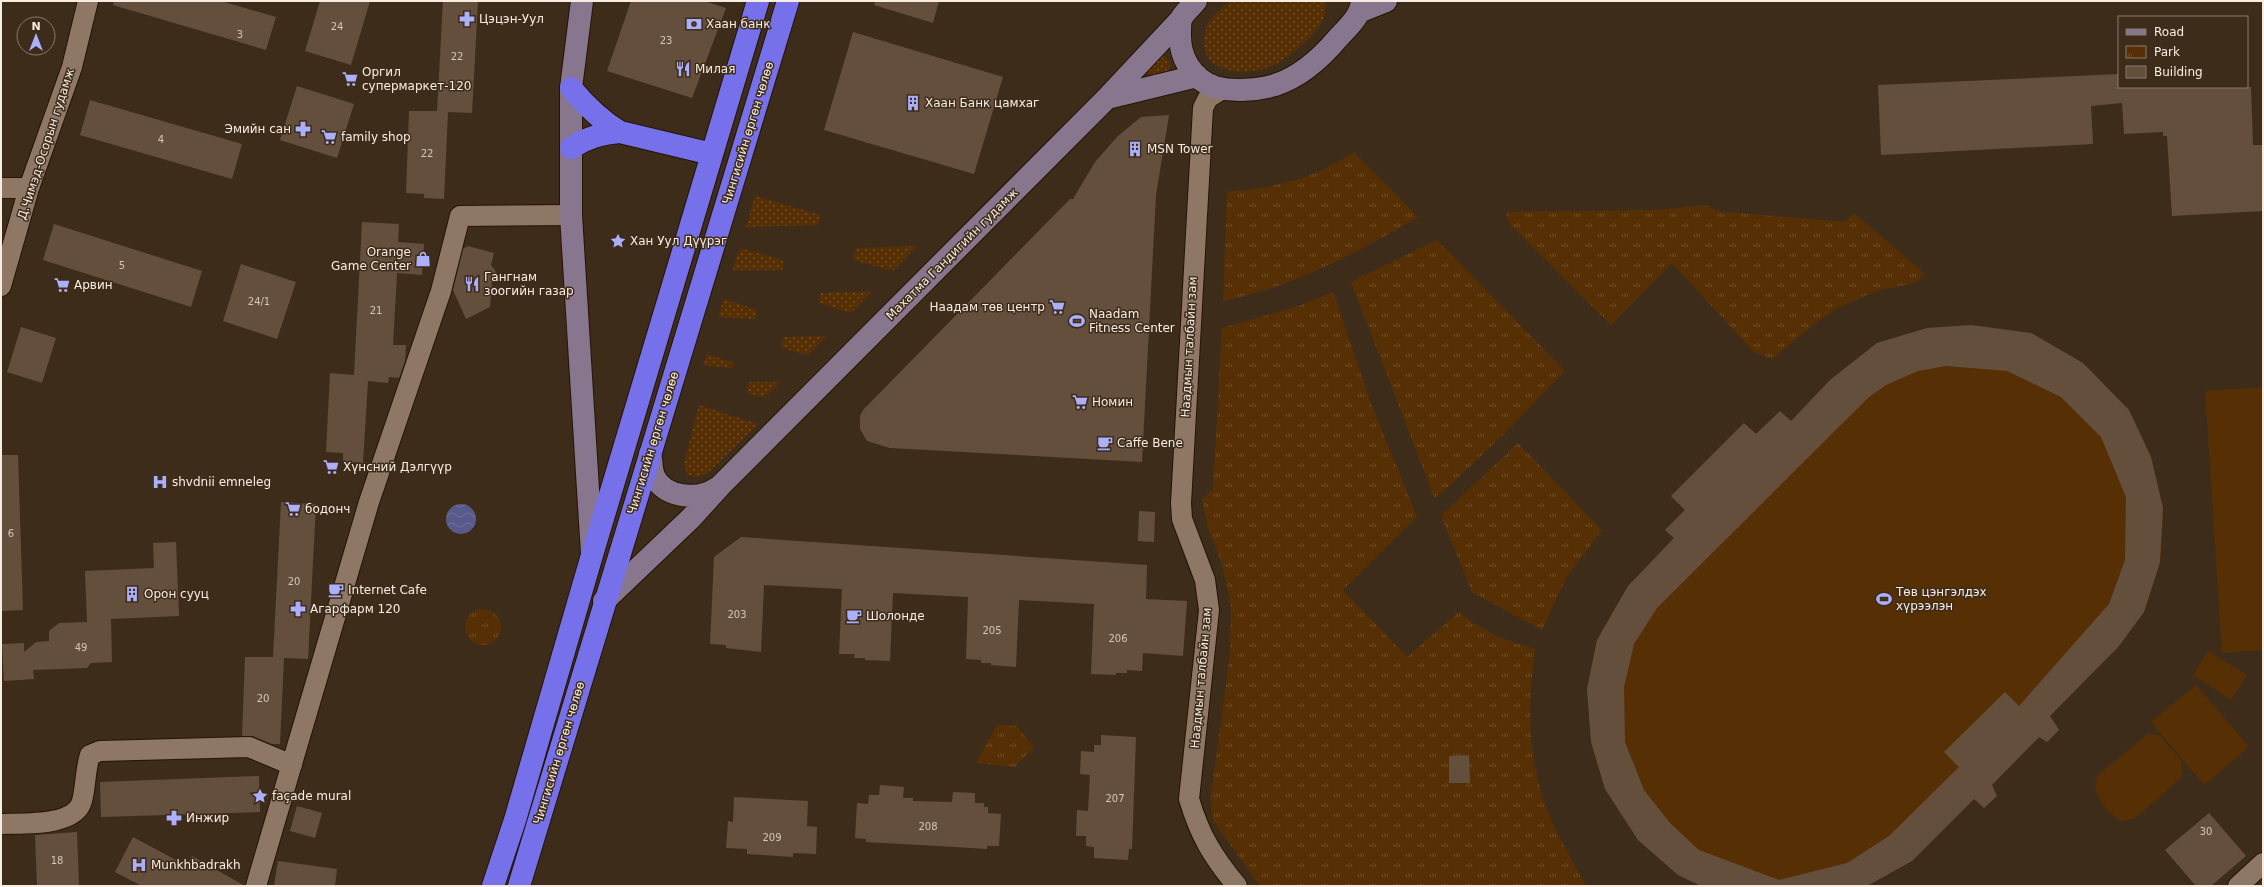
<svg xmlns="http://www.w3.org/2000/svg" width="2264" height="887" font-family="'DejaVu Sans',sans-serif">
	<defs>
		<pattern id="grass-dots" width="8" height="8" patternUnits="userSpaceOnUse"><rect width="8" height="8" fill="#563004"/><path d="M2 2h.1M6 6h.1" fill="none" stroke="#6f4e28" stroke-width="1.8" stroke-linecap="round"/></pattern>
		<pattern id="park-tufts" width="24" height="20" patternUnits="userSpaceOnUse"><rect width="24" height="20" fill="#563004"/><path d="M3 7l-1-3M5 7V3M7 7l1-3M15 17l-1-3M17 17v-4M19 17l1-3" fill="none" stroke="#6f4e28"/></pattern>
		<pattern id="water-waves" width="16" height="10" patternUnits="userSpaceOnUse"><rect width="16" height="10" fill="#585a8c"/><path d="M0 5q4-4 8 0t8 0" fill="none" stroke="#71729c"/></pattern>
	</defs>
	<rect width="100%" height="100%" fill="#3e2c1b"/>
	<path fill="url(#grass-dots)" d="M1230,1H1325C1328,16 1320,28 1309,38C1297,50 1283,62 1267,68C1244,75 1205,74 1204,43C1204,35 1206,26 1210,20C1216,13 1223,7 1230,1Z
		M1164,56C1170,61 1171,65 1169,73L1151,77L1147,73L1148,67L1159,57Z
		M755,196L821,215L818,225L746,227Z
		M917,246L893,271L853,260L856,248Z
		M740,248L783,260V270H732Z
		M872,291L851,313L819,303L821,293Z
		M724,299L757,310L756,319L718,317Z
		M827,336L808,355L781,348L784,337Z
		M707,354L734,363L732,368L703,365Z
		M749,382H780L764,398L746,392Z
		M699,405L758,424L711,470C704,476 696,480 687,474L684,464Z"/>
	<path fill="url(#park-tufts)" d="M1354,152L1418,217C1357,253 1293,287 1223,301L1227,192C1280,186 1309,181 1354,152Z
		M1705,205L1717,211L1845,222L1854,213L1925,274L1915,283L1876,291L1838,308L1817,322L1772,359L1754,352L1672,263L1611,325L1510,224L1506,212L1656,210Z
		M1437,240L1565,371L1502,436L1435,499L1351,282Z
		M1333,292L1372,406L1417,517L1343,590L1407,657L1459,612C1482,631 1506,641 1535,649C1527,711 1527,766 1553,824C1563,845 1575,866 1586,886H1260L1214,822L1211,810V796L1230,653L1231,606L1222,564L1209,531L1202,499L1213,490L1222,328L1296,307Z
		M1518,443L1602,530L1566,578L1542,630L1472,592L1441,516Z
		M465 627a18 18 0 1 1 36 0a18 18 0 1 1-36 0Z
		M997,725L1017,726L1034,747L1015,767L976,763Z"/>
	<path fill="#563004" d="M1927,328L2031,333L2083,363L2129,410L2151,457L2163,508L2160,562L2144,612L2119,646L2050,716L2059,730L2047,742L2039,737L1992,785L1997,796L1984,808L1974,799L1912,861L1867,886H1701L1678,875L1638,840L1605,789L1591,742L1587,689L1597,640L1628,586L1674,539L1665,530L1685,510L1671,496L1744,423L1756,434L1780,411L1791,421L1830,380L1877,343Z
		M2263,387V650L2222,653L2205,391Z
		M2208,651L2247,675L2231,700L2193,675Z
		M2196,685L2249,747L2204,785L2151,722Z
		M2148,734L2159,735L2181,760L2183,776L2134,819L2121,821C2108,814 2086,788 2099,774Z"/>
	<path fill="url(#water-waves)" d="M446 519a15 15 0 1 1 30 0a15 15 0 1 1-30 0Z"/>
	<path fill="#644f3d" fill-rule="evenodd" d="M114,1H221L276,17L266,50L113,5Z
		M320,1H370L351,65L305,51Z
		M443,1H478L472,113L448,112L444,199L424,198V194L406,193L409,111H437Z
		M631,1H704L726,8L692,98L607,71Z
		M875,1H939L933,23L874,5Z
		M853,32L1003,77L974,174L824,130Z
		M2119,74V87H2251L2253,145H2263V211L2172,216L2167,136H2163V132L2124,134L2122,103L2091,106L2093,144L1881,155L1878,85Z
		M297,86L354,104L337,158L280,140Z
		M90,100L242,144L232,179L80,135Z
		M1169,115L1156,195L1142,462L890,448L867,441L860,429V416L863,410L1070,199H1073L1095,162L1118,136L1141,117Z
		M362,222L399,224L398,242L424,244L422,275L397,273L393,345H406L405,361L399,378L389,377L388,383L368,381L363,463L343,461V453L326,452L330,373L354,375Z
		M54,224L202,271L191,307L43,260Z
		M468,246L494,253L491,265L498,275L492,280L490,307L466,319L453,290L463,249Z
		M241,264L296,282L277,339L223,321Z
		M1971,325L2031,333L2083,363L2129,410L2151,457L2163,508L2160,562L2144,612L2119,646L2050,716L2059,730L2047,742L2039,737L1992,785L1997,796L1984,808L1974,799L1912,861L1867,886H1701L1678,875L1638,840L1605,789L1591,742L1587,689L1597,640L1628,586L1674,538L1665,530L1685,510L1671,496L1744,423L1756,434L1780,411L1791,421L1830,380L1877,343L1927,328ZM1946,366L2007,371L2061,397L2101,437L2126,497L2125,560L2109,604L2019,706L2005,692L1944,752L1959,767L1889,836L1847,863L1779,880L1699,850L1670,823L1644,790L1625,742L1624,687L1634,644L1657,608L1869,397L1886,385L1918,371Z
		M21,327L56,338L42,383L7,372Z
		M1,455H18L23,610L1,611Z
		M281,502L316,504L308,659L284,658L280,744H272L253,736H242L245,657H273Z
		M1139,511L1155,512L1154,542L1138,541Z
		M741,537L1147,565L1146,599L1187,601L1183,656L1143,653L1142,671L1127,670V673H1116V675L1091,674L1094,604L1019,600L1016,667L991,665V663H981V660L966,659L968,597L893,593L890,661L865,660V658H854L855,654H839L842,589L764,585L761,652L726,648V645L710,644L714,557Z
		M176,542L179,616L111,619L112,662L91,663L87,668L33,670L34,679L4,681L2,644L24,643V652L36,642L49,641V631L59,623L87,622L85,571L154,568L153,543Z
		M1101,735L1136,737L1132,849H1129L1128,860L1094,858V847L1086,846V836H1076L1077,810L1088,811L1090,775L1080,774L1081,751L1094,752V745H1101Z
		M1469,755L1470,783H1449V756Z
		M259,776L260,812L101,817L100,782Z
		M880,785L904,787L903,798H913V801L952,802L953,792L975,793V803H984V807H988V813L1001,814L999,846H987V849L938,846L866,842V839L855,838L857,803L868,804L869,795H879Z
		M734,797L808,801L807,826L817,827L816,854L793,853V857L747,854V849L726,848L728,821L733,822Z
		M297,806L322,813L315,838L290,831Z
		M2209,813L2246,856L2211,886H2196L2165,850Z
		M77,832L79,886H37L35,835Z
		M133,837L187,866L192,856L245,886H142L115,872Z
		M278,861L337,869L335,886H274Z"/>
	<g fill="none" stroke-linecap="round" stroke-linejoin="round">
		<defs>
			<path id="street" d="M1224,88L1208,98L1203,108L1181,503L1182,519L1205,580L1209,610L1189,799C1200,836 1213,857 1237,886
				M1,188H29
				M1,286L29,188L72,67L88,1
				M1,824C22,823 75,827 82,801C86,786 85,770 90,755L100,751L249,747L292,765
				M256,886L369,502L441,291L460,216L571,215
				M2238,886L2263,863"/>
			<path id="secondary" d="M582,1L571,88V215L592,554
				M1196,1C1192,6 1186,11 1182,17C1180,21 1180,27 1180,32C1179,56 1191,79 1215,87C1233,92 1258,90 1275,85C1300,77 1322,57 1338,38C1348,27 1361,16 1362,1
				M1361,11L1386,1
				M1107,98L1197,76
				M650,454C652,460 651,469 654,476C664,498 699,501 717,488
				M604,601L691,518L720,486L1107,98L1182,18"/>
			<path id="highway" d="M571,88C586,106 600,120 620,132
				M571,148C586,138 602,133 620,132L712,154
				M493,886L515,820L592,555L758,1
				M519,886L788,1"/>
		</defs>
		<use href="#street" stroke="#251404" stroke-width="22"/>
		<use href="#secondary" stroke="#251404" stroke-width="24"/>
		<use href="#highway" stroke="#251404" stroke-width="24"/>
		<use href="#street" stroke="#8e7865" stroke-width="20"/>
		<use href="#secondary" stroke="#87768d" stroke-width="22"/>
		<use href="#highway" stroke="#7671eb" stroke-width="22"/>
	</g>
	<defs>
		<symbol id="pharmacy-bare" viewBox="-9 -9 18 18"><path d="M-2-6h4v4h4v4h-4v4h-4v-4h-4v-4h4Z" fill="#acaffb" stroke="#3e2c1b" stroke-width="2.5" paint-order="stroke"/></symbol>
		<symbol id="bank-bare" viewBox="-9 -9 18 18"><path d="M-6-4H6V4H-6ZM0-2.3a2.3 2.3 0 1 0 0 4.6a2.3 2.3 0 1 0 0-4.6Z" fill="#acaffb" stroke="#3e2c1b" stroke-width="2.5" paint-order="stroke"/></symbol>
		<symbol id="restaurant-bare" viewBox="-9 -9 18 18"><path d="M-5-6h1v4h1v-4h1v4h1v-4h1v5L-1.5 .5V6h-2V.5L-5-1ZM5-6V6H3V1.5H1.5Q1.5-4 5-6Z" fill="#acaffb" stroke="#3e2c1b" stroke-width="2.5" paint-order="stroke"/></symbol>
		<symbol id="supermarket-bare" viewBox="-9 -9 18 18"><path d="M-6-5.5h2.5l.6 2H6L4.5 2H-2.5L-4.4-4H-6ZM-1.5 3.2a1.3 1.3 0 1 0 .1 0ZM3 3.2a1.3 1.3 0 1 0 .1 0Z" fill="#acaffb" stroke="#3e2c1b" stroke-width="2.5" paint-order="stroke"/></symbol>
		<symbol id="building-bare" viewBox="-9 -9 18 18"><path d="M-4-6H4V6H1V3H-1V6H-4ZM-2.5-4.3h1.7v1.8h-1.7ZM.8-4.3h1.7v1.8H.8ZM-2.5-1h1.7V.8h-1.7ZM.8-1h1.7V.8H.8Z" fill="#acaffb" stroke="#3e2c1b" stroke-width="2.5" paint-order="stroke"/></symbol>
		<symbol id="sight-bare" viewBox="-9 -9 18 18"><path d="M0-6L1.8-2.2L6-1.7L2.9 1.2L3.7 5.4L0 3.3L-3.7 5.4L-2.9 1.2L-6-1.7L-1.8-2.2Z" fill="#acaffb" stroke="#3e2c1b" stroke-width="2.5" paint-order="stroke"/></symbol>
		<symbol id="shop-bare" viewBox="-9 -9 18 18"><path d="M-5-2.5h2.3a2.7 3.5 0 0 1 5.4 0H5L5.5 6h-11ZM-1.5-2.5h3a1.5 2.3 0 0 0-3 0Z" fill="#acaffb" stroke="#3e2c1b" stroke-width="2.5" paint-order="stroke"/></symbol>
		<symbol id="stadium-bare" viewBox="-9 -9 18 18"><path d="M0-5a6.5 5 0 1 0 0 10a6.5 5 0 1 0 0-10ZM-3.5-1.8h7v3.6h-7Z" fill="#acaffb" stroke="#3e2c1b" stroke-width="2.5" paint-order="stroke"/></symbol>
		<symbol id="cafe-bare" viewBox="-9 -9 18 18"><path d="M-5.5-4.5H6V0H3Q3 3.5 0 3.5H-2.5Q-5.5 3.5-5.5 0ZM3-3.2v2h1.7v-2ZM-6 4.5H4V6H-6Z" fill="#acaffb" stroke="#3e2c1b" stroke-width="2.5" paint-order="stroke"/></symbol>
		<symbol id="hospital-bare" viewBox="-9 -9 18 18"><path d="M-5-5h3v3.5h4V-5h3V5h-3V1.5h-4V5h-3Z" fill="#acaffb" stroke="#3e2c1b" stroke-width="2.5" paint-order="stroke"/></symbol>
	</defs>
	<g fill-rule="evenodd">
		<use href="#pharmacy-bare" x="456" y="8" width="22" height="22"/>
		<use href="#bank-bare" x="683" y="13" width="22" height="22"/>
		<use href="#restaurant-bare" x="672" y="58" width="22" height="22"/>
		<use href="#supermarket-bare" x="339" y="68" width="22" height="22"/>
		<use href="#building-bare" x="902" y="92" width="22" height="22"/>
		<use href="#pharmacy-bare" x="292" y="118" width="22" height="22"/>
		<use href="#supermarket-bare" x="318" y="126" width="22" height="22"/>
		<use href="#building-bare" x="1124" y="138" width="22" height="22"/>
		<use href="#sight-bare" x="607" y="230" width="22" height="22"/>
		<use href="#shop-bare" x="412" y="248" width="22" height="22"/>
		<use href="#restaurant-bare" x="461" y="273" width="22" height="22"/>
		<use href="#supermarket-bare" x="51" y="274" width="22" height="22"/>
		<use href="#supermarket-bare" x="1046" y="296" width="22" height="22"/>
		<use href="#stadium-bare" x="1066" y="310" width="22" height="22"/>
		<use href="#supermarket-bare" x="1069" y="391" width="22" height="22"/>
		<use href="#cafe-bare" x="1094" y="432" width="22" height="22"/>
		<use href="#supermarket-bare" x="320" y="456" width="22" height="22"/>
		<use href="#hospital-bare" x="149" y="471" width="22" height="22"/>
		<use href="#supermarket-bare" x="282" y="498" width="22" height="22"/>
		<use href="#cafe-bare" x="325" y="579" width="22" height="22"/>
		<use href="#building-bare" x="121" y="583" width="22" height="22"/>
		<use href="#stadium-bare" x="1873" y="588" width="22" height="22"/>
		<use href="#pharmacy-bare" x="287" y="598" width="22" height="22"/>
		<use href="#cafe-bare" x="843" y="605" width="22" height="22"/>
		<use href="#sight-bare" x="249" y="785" width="22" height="22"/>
		<use href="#pharmacy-bare" x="163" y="807" width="22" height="22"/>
		<use href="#hospital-bare" x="128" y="854" width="22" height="22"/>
	</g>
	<g text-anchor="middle" stroke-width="3" stroke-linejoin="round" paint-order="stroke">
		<g font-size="10" fill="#d4c6b9">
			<text x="337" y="30">24</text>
			<text x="240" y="38">3</text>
			<text x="666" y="44">23</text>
			<text x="457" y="60">22</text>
			<text x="161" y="143">4</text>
			<text x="427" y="157">22</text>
			<text x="122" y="269">5</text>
			<text x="259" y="305">24/1</text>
			<text x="376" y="314">21</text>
			<text x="11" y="537">6</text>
			<text x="294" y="585">20</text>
			<text x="737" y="618">203</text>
			<text x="992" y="634">205</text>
			<text x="1118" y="642">206</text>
			<text x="81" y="651">49</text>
			<text x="263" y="702">20</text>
			<text x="1115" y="802">207</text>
			<text x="928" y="830">208</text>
			<text x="2206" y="835">30</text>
			<text x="772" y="841">209</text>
			<text x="57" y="864">18</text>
		</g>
		<g font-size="12" fill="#f9ede2" stroke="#3e2c1b" text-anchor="start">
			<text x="479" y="23">Цэцэн-Уул</text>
			<text x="706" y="28">Хаан банк</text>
			<text x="695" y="73">Милая</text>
			<text x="362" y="76">Оргил<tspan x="362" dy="14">супермаркет-120</tspan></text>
			<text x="925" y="107">Хаан Банк цамхаг</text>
			<text x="291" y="133" text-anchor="end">Эмийн сан</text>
			<text x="341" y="141">family shop</text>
			<text x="1147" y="153">MSN Tower</text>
			<text x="630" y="245">Хан Уул Дүүрэг</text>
			<text x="411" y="256" text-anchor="end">Orange<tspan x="411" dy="14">Game Center</tspan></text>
			<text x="484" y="281">Гангнам<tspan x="484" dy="14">зоогийн газар</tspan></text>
			<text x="74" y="289">Арвин</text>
			<text x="1045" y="311" text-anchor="end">Наадам төв центр</text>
			<text x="1089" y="318">Naadam<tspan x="1089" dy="14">Fitness Center</tspan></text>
			<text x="1092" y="406">Номин</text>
			<text x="1117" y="447">Caffe Bene</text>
			<text x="343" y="471">Хүнсний Дэлгүүр</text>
			<text x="172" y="486">shvdnii emneleg</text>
			<text x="305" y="513">бодонч</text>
			<text x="348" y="594">Internet Cafe</text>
			<text x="1896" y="596">Төв цэнгэлдэх<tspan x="1896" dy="14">хүрээлэн</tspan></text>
			<text x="144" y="598">Орон сууц</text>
			<text x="310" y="613">Агарфарм 120</text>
			<text x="866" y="620">Шолонде</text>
			<text x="272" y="800">façade mural</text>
			<text x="186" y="822">Инжир</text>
			<text x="151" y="869">Munkhbadrakh</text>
		</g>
		<g font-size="12" fill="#f9ede2" stroke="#3e2c1b">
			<text transform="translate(748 133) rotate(-73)" y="4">Чингисийн өргөн чөлөө</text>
			<text transform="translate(46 144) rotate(-72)" y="4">Д.Чимэд-Осорын гудамж</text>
			<text transform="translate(952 254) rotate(-45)" y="4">Махатма Гандигийн гудамж</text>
			<text transform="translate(1189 347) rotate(-87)" y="4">Наадмын талбайн зам</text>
			<text transform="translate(653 443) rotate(-73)" y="4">Чингисийн өргөн чөлөө</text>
			<text transform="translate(1201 678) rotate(-85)" y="4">Наадмын талбайн зам</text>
			<text transform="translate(559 753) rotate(-73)" y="4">Чингисийн өргөн чөлөө</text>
		</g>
	</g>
	<rect width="2264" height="887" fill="none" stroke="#f9ede2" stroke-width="4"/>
	<rect x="2118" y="16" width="130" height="72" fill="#3e2c1b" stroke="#89796b"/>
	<rect x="2126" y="29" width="20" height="6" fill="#87768d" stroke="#89796b"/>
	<text x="2154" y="36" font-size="12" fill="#f9ede2">Road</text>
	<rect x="2126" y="46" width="20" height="12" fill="url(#park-tufts)" stroke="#89796b"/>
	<text x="2154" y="56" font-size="12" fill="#f9ede2">Park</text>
	<rect x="2126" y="66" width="20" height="12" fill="#644f3d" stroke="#89796b"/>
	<text x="2154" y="76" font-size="12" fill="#f9ede2">Building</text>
	<g transform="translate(36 36)"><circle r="19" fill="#3e2c1b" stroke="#89796b"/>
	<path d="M0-3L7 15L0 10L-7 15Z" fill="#acaffb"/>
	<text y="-6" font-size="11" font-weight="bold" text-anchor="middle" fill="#f9ede2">N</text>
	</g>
</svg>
